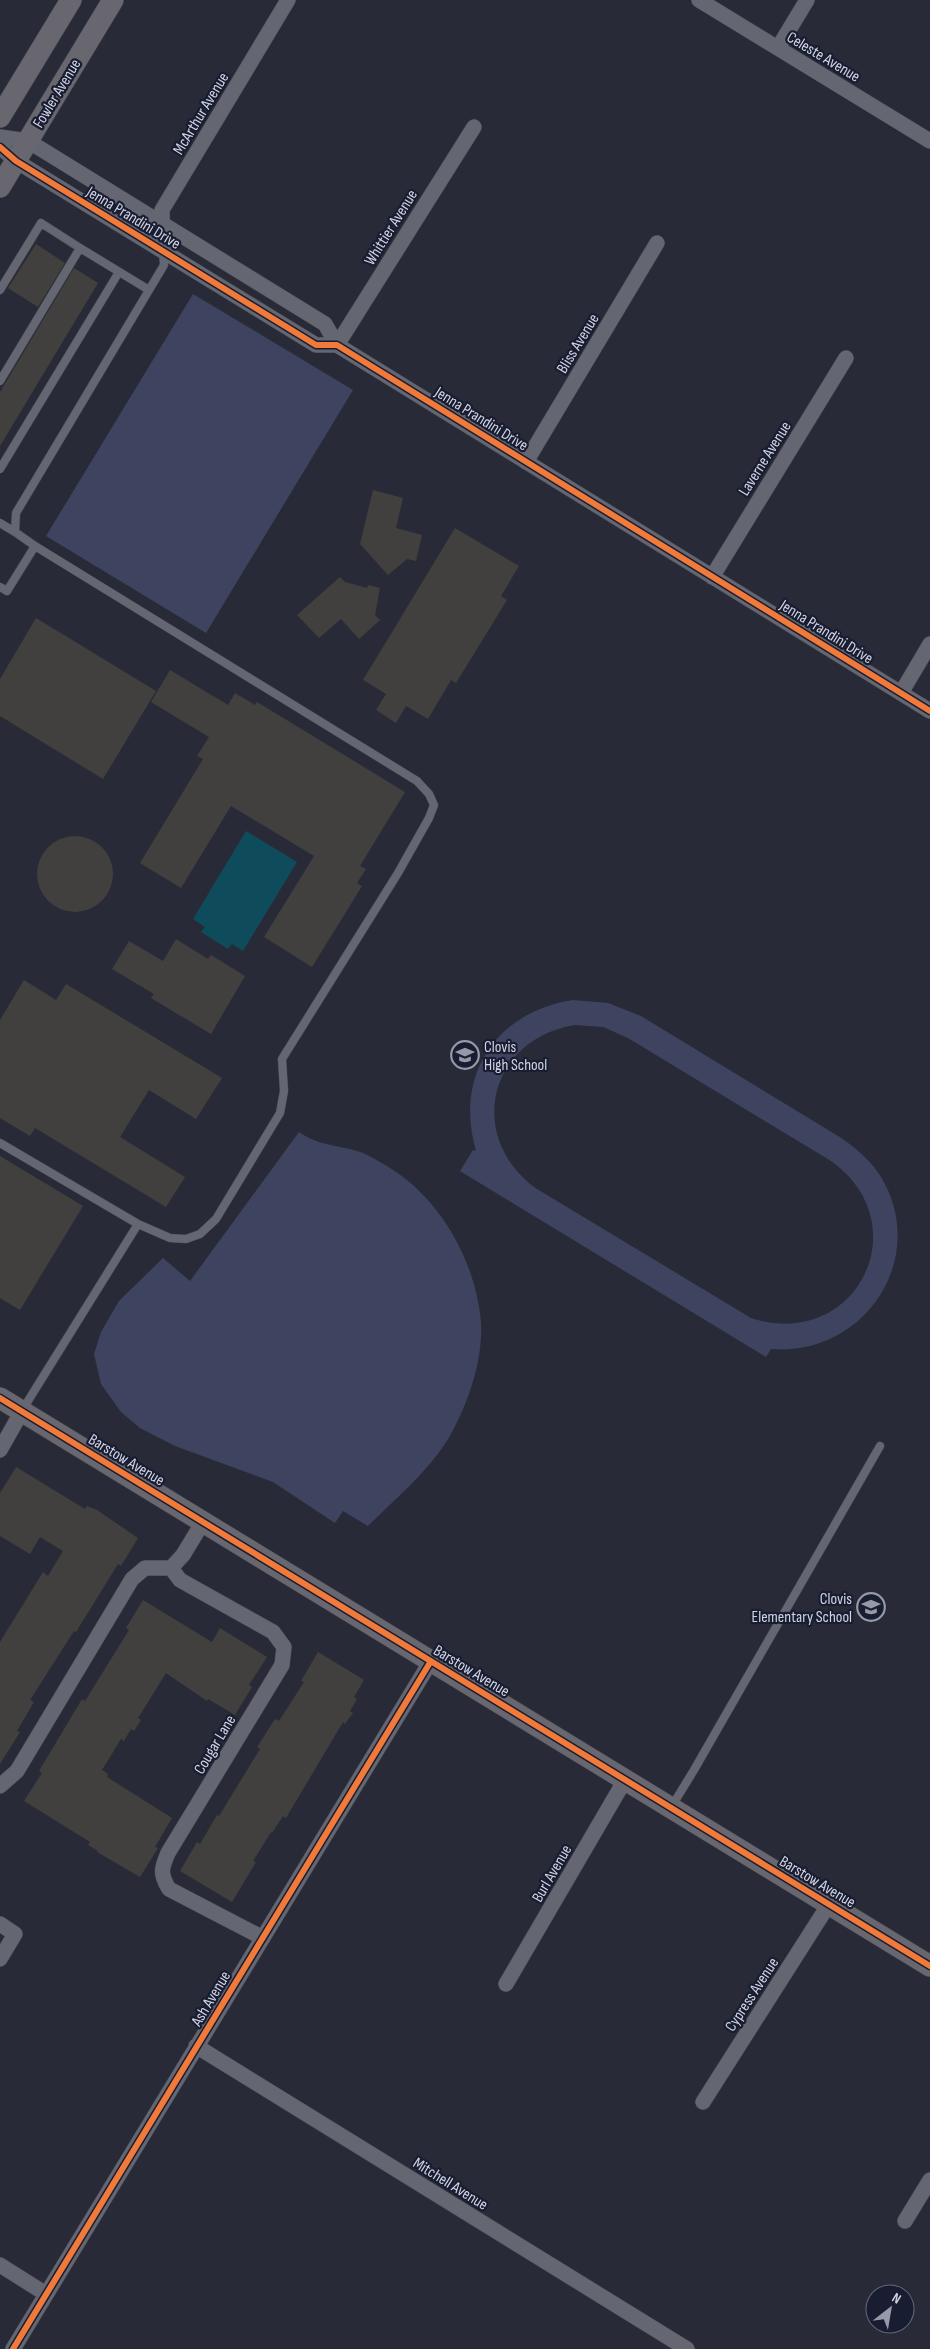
<svg xmlns="http://www.w3.org/2000/svg" width="930" height="2349" font-family="'Sofia Sans Condensed',sans-serif">
	<rect width="100%" height="100%" fill="#282b37"/>
	<path fill="#3e445f" fill-rule="evenodd" d="M193,294L353,390L206,633L46,536Z
		M573,1000L608,1003L641,1016L843,1139C858,1150 871,1161 881,1177C930,1258 864,1357 771,1349L766,1357L460,1171L473,1150L476,1151C454,1075 496,1012 573,1000ZM575,1025L603,1027L628,1038L831,1161C920,1224 856,1352 751,1318L537,1189C465,1138 488,1039 575,1025Z
		M299,1132C318,1146 341,1145 363,1153C374,1158 389,1167 399,1174C445,1207 476,1265 481,1322C483,1358 470,1398 453,1430C435,1466 396,1498 368,1526L343,1511L335,1523L273,1482L175,1446L140,1428L121,1412L101,1384L94,1354L101,1332L119,1301L163,1258L190,1281Z"/>
	<path fill="#0f4c5b" d="M246,831L297,862L243,951L232,944L228,949L201,932L205,927L193,919Z"/>
	<path fill="#42403e" d="M36,244L65,263L38,307L8,288Z
		M74,268L98,283L0,446V392Z
		M373,490L403,498L396,528L422,535L416,561L407,559L388,575L360,544Z
		M455,528L519,566L501,596L507,600L456,683L451,680L428,719L406,706L396,723L376,710L386,694L363,680Z
		M340,577L345,582L367,588L368,585L380,588L375,615L380,620L359,639L341,619L319,638L297,615Z
		M36,618L156,691L103,779L0,716V679Z
		M170,670L228,705L235,693L255,705L257,702L405,792L360,866L366,869L357,883L362,886L312,967L264,937L314,856L231,806L181,888L140,863L203,759L197,756L209,737L151,702Z
		M37 874a38 38 0 1 1 76 0a38 38 0 1 1-76 0Z
		M176,939L208,959L211,955L245,976L211,1034L151,998L154,994L112,969L129,941L163,961Z
		M24,980L56,1000L66,984L222,1078L196,1119L149,1090L120,1137L185,1177L166,1207L35,1128L30,1136L0,1118V1020Z
		M0,1156L83,1206L20,1310L0,1298Z
		M16,1467L85,1509L87,1506L97,1510L138,1538L121,1566L118,1564L76,1632L74,1631L30,1700L34,1702L17,1731L20,1732L0,1764V1642L43,1572L48,1576L63,1551L40,1537L30,1554L0,1536V1493Z
		M143,1600L212,1642L220,1628L267,1657L249,1685L252,1687L235,1715L208,1699L207,1701L166,1673L138,1718L141,1720L134,1731L131,1729L124,1741L121,1739L102,1770L108,1774L107,1777L172,1818L155,1847L158,1848L140,1877L97,1852L98,1851L88,1845L90,1842L24,1801L42,1773L39,1771L82,1699L85,1701L129,1630L126,1628Z
		M318,1652L364,1680L354,1697L357,1699L350,1711L353,1713L345,1724L343,1722L286,1818L283,1816L272,1833L271,1832L253,1861L256,1862L232,1902L180,1871L197,1842L200,1844L217,1815L219,1816L260,1749L257,1747L275,1719L279,1721L304,1682L301,1681Z"/>
	<g fill="none" stroke-linecap="round" stroke-linejoin="round">
		<defs>
			<path id="lane" d="M80,248L149,290
				M0,290L41,223L80,248L0,381
				M0,469L119,272
				M0,523L15,532
				M35,546L417,781L429,794L434,805L429,818L398,873L282,1059L284,1091L280,1113L216,1219L200,1234L186,1239L170,1238L138,1224
				M0,587L7,591L35,546L15,532L16,513L164,265L163,252
				M0,1143L138,1224L23,1409
				M672,1806L694,1770L880,1446"/>
			<path id="street" d="M699,0L930,141
				M778,48L807,0
				M0,137L28,141L325,324L337,345
				M0,147L16,161L316,345H337L930,711
				M163,250L162,210L288,0
				M337,345L474,127
				M526,462L657,243
				M712,577L846,358
				M901,693L930,644
				M0,1450L22,1411
				M171,1568L180,1580L273,1632L284,1647L282,1665L168,1853C161,1869 160,1874 169,1889L263,1938
				M0,1786L17,1771L132,1579L145,1568H171L183,1555L203,1522
				M0,1924L15,1934L0,1959
				M506,1984L625,1780
				M196,2046L687,2349
				M703,2102L829,1904
				M905,2221L930,2180
				M0,2265L46,2294
				M13,2349L431,1661"/>
			<path id="secondary" d="M0,117L71,0
				M0,187L113,0
				M0,1398L930,1966"/>
		</defs>
		<use href="#lane" stroke="#444751" stroke-width="9"/>
		<use href="#street" stroke="#444751" stroke-width="16"/>
		<use href="#secondary" stroke="#444751" stroke-width="22"/>
		<use href="#lane" stroke="#646771" stroke-width="8"/>
		<use href="#street" stroke="#646771" stroke-width="15"/>
		<use href="#secondary" stroke="#68666f" stroke-width="21"/>
		<defs>
			<path id="cycleway" d="M0,147L16,161L316,345H337L930,711
				M0,1398L930,1966
				M13,2349L431,1661"/>
		</defs>
		<use href="#cycleway" stroke="#191d32" stroke-width="9"/>
		<use href="#cycleway" stroke="#f17a3a" stroke-width="6"/>
	</g>
	<defs>
		<symbol id="school-ring" viewBox="-11 -11 22 22"><circle r="9.5" fill="#191d32" stroke="#9699a7" stroke-width="1.5"/><path d="M0-5L7-2L0 1L-7-2ZM-4 1L0 2.5L4 1V4Q0 6-4 4Z" fill="#9699a7"/></symbol>
	</defs>
	<g fill-rule="evenodd">
		<use href="#school-ring" x="449" y="1039" width="32" height="32"/>
		<use href="#school-ring" x="855" y="1591" width="32" height="32"/>
	</g>
	<g text-anchor="middle" stroke-width="4.5" stroke-linejoin="round" paint-order="stroke">
		<g font-size="16" fill="#d1d4e3" stroke="#191d32">
			<text transform="translate(824 56) rotate(31)" y="6">Celeste Avenue</text>
			<text transform="translate(56 93) rotate(-59)" y="6">Fowler Avenue</text>
			<text transform="translate(200 113) rotate(-59)" y="6">McArthur Avenue</text>
			<text transform="translate(134 217) rotate(31)" y="6">Jenna Prandini Drive</text>
			<text transform="translate(390 227) rotate(-58)" y="6">Whittier Avenue</text>
			<text transform="translate(577 343) rotate(-59)" y="6">Bliss Avenue</text>
			<text transform="translate(482 418) rotate(32)" y="6">Jenna Prandini Drive</text>
			<text transform="translate(764 458) rotate(-58)" y="6">Laverne Avenue</text>
			<text transform="translate(827 631) rotate(32)" y="6">Jenna Prandini Drive</text>
			<text transform="translate(127 1459) rotate(31)" y="6">Barstow Avenue</text>
			<text transform="translate(472 1670) rotate(31)" y="6">Barstow Avenue</text>
			<text transform="translate(214 1744) rotate(-59)" y="6">Cougar Lane</text>
			<text transform="translate(551 1873) rotate(-60)" y="6">Burl Avenue</text>
			<text transform="translate(818 1881) rotate(31)" y="6">Barstow Avenue</text>
			<text transform="translate(751 1994) rotate(-57)" y="6">Cypress Avenue</text>
			<text transform="translate(210 1998) rotate(-59)" y="6">Ash Avenue</text>
			<text transform="translate(451 2183) rotate(32)" y="6">Mitchell Avenue</text>
		</g>
		<g font-size="16" fill="#d1d4e3" stroke="#191d32" text-anchor="start">
			<text x="484" y="1052">Clovis<tspan x="484" dy="18">High School</tspan></text>
			<text x="852" y="1604" text-anchor="end">Clovis<tspan x="852" dy="18">Elementary School</tspan></text>
		</g>
	</g>
	<g transform="translate(890 2309) rotate(31)"><circle r="24" fill="#191d32" stroke="#636679"/>
	<path d="M0-4L9 19L0 12L-9 19Z" fill="#9699a7"/>
	<text y="-8" font-size="14" font-weight="bold" text-anchor="middle" fill="#d1d4e3">N</text>
	</g>
</svg>
